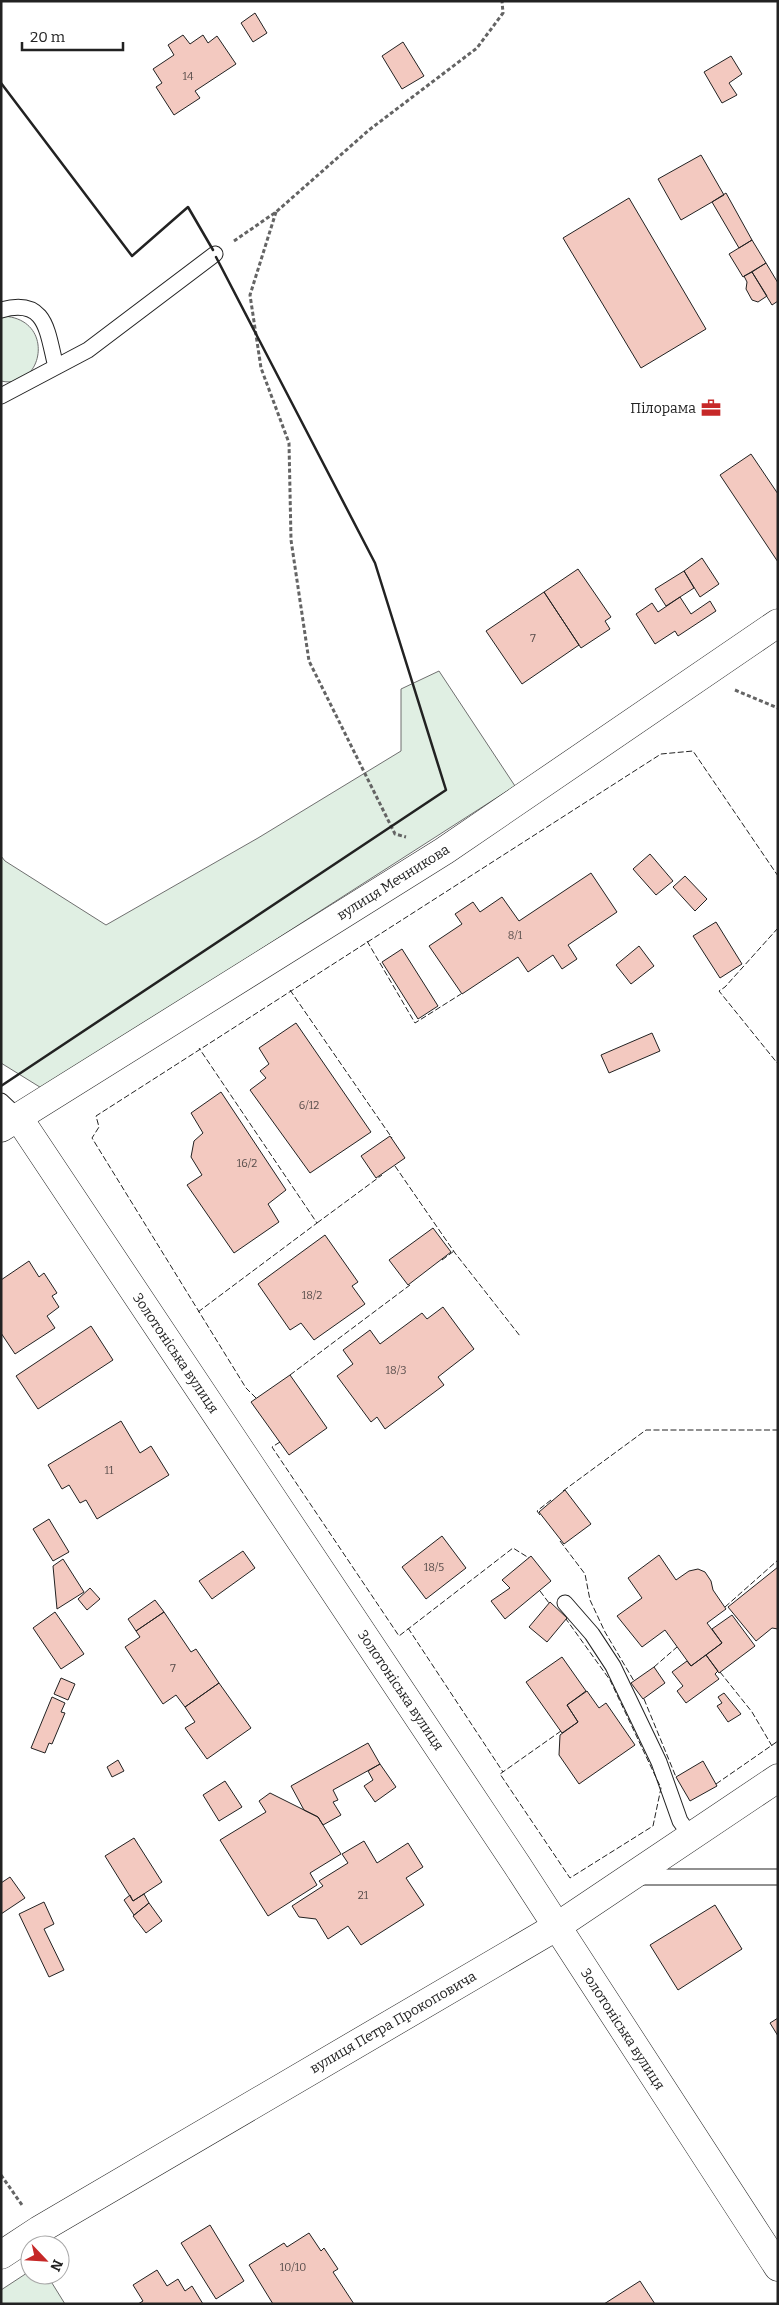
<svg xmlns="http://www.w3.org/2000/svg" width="779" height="2305" font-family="Bitter,serif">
	<rect width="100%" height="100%" fill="#fff"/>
	<path fill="#e0efe3" stroke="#6f6f6f" d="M1,316C57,317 44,391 1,381Z
		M439,671L515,786L43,1089L1,1063V856L5,861L106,925L258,838L401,751V689Z
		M30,2271V2275H47L65,2304H1V2290Z"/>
	<path fill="#f3c9c0" stroke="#222" d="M255,13L267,33L253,42L241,23Z
		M183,35L190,44L203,35L208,43L217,36L236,64L195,91L200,98L174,115L156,87L162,83L153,69L174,55L168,45Z
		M403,42L424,76L402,89L382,56Z
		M731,56L742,74L729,83L737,95L722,103L704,72Z
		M701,155L724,195L681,220L658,179Z
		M726,193L752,240L739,248L712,202Z
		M629,198L706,329L641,368L563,238Z
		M752,240L766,263L743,277L729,254Z
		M766,263L778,283V301L772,305L752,272Z
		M752,272L767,296L758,302L752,300L746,289L747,282L744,276Z
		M751,454L778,494V562L720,475Z
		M702,558L719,584L700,597L684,571Z
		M578,569L611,617L605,621L610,629L581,648L544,592Z
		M684,571L694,588L666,606L655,589Z
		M544,592L579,645L522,684L486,631Z
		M680,597L691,614L710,601L716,611L678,636L675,631L655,644L636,614L652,603L658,612Z
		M650,854L673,881L656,895L633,869Z
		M591,873L617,912L568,945L577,959L562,969L553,955L528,972L518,957L462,994L429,946L462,924L455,914L473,902L480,912L502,897L519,921Z
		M685,876L707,899L695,911L673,887Z
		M716,922L742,964L720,978L693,936Z
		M639,946L654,966L631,984L616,965Z
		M402,949L438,1006L418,1019L382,962Z
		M296,1023L371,1132L310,1173L250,1090L266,1078L260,1071L269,1064L259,1048Z
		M652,1033L660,1051L609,1073L601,1055Z
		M221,1092L286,1190L268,1204L279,1222L234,1253L187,1185L202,1175L191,1157L194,1141L203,1133L191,1113Z
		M390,1136L405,1158L376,1178L361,1156Z
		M433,1228L451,1252L408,1285L389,1260Z
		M325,1235L358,1282L352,1286L365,1304L314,1340L301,1323L290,1330L258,1284Z
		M29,1261L39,1277L44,1273L57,1293L52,1296L59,1307L47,1316L55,1328L15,1354L1,1333V1280Z
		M443,1307L474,1349L438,1377L444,1385L385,1429L377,1417L371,1422L337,1376L353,1364L343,1350L370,1330L380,1344L422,1313L427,1319Z
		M91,1326L113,1360L38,1409L16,1376Z
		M290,1375L327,1428L289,1455L251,1402Z
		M121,1421L140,1453L151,1446L169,1475L97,1519L86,1500L80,1503L69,1485L62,1489L48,1465Z
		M565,1490L591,1524L564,1544L539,1512Z
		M49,1519L69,1552L53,1561L33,1529Z
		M442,1536L466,1568L426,1599L402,1567Z
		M243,1551L255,1568L212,1599L199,1581Z
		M659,1555L676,1580L689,1571L698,1569L705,1572L711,1581L713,1590L726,1609L707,1623L722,1643L691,1666L665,1630L642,1647L617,1616L642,1598L628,1578Z
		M531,1556L551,1581L505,1619L491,1601L510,1588L502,1580Z
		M63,1559L84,1592L57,1609L53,1566Z
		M778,1567V1629L772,1628L756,1641L728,1607Z
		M90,1588L100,1599L87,1610L78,1599Z
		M155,1600L164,1612L136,1631L128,1619Z
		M550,1602L567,1618L547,1642L529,1627Z
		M55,1612L84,1654L61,1669L33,1628Z
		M164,1612L191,1652L196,1649L219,1683L185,1707L176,1695L163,1704L125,1647L140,1637L136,1631Z
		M732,1615L755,1646L719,1673L706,1655L722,1643L712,1629Z
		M706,1655L718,1671L715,1674L719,1679L686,1703L677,1691L683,1686L672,1672L687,1661L691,1666Z
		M562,1657L586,1691L567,1705L578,1722L562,1733L526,1682Z
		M654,1667L665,1683L643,1699L631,1683Z
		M61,1678L75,1684L68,1700L54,1694Z
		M219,1683L251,1728L207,1759L185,1728L195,1722L185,1707Z
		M587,1691L599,1708L606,1703L635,1745L579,1784L559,1755L560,1735L578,1722L567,1705Z
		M724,1693L741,1714L728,1722L717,1706L722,1703L718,1697Z
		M52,1697L65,1703L61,1712L65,1713L52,1744L49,1743L45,1753L31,1748Z
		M368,1743L380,1764L333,1790L338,1800L333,1802L341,1815L323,1825L318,1817L304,1810L291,1786Z
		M118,1760L124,1771L112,1777L107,1767Z
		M703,1761L717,1786L690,1801L676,1777Z
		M380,1764L396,1787L375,1802L364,1786L373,1780L368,1771Z
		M225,1781L242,1807L219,1821L203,1795Z
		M270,1793L318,1817L341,1854L310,1873L317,1885L268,1916L220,1840L266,1812L259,1801Z
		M134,1838L162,1882L133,1901L105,1856Z
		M364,1841L377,1863L408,1843L423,1867L406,1878L424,1905L361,1945L348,1926L328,1939L316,1919L299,1917L292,1906L323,1886L319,1881L348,1863L342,1854Z
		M10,1877L25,1898L1,1914V1883Z
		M144,1894L149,1903L134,1915L124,1900L130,1895L133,1901Z
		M44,1902L54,1924L44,1929L64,1970L49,1977L19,1914Z
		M149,1903L162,1921L146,1933L133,1916Z
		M715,1905L742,1949L678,1990L650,1945Z
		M778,2018V2036L770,2023Z
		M210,2225L244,2281L216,2299L181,2243Z
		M309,2233L321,2251L324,2248L338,2269L333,2272L354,2304H273L249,2265L284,2243L287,2247Z
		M157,2270L167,2286L178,2279L185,2291L192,2286L203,2304H138L143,2301L133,2285Z
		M640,2281L655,2304H604Z"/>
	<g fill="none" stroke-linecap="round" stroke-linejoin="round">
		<defs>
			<path id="service" d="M1,310C47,297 47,332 56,367
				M1,396L88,350L215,254
				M1,1101L18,1117
				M565,1603L592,1634L613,1666L659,1762L680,1821L691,1836
				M634,1877H778"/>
			<path id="minor" d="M18,1117L517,1865L778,2267
				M1,1128L444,851L778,623
				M1,2255L39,2230L556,1927L778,1778"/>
		</defs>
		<use href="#service" stroke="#222" stroke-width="17"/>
		<use href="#minor" stroke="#222" stroke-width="29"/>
		<path stroke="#646464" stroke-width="3" stroke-dasharray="4 2.5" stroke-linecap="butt" d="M276,212L250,295L261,368L289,443L291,540L309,661L395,834L406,837
			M234,241L276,212L369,130L477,48L503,13L502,1
			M735,690L778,708
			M1,2175L22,2205"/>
		<use href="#service" stroke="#fff" stroke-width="15"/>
		<use href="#minor" stroke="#fff" stroke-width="28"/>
		<path stroke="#222" stroke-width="1" stroke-dasharray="6 2.5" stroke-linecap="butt" d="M778,928L725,987L719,991L778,1064
			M367,941L415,1023L461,994
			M290,990L392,1138
			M395,1166L455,1253L520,1336
			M317,1223L382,1175
			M442,1260L454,1251
			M198,1312L317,1223L199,1048
			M290,1375L410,1285
			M256,1398L246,1388L92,1138L99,1127L96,1116L661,754L693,751L778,876
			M280,1442L272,1447L399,1636L513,1548L529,1558
			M563,1491L646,1430H778
			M540,1515L537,1511L551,1500
			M560,1541L585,1574L590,1600L605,1632L634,1681
			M540,1591L549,1603
			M725,1607L778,1560
			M408,1628L503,1772
			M654,1667L677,1647
			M720,1672L752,1712L772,1746
			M644,1699L676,1777
			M561,1731L500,1774L570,1878L653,1826L661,1788L610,1680L566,1619
			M716,1784L778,1741"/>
		<path stroke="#222" stroke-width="2.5" d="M1,83L132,256L188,207L213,250
			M1,1086L446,790L375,563L216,257"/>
	</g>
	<defs>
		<symbol id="office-bare" viewBox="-9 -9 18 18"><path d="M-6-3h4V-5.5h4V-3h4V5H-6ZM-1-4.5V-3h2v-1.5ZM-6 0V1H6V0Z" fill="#c62828" stroke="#fff" stroke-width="2.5" paint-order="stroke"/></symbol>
	</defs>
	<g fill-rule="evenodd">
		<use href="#office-bare" x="697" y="394" width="28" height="28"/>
	</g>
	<g text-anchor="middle" stroke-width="4" stroke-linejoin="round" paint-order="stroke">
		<g font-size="11" fill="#564c4a">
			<text x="188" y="80">14</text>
			<text x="533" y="642">7</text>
			<text x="515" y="939">8/1</text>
			<text x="309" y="1109">6/12</text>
			<text x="247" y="1167">16/2</text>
			<text x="312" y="1299">18/2</text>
			<text x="396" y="1374">18/3</text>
			<text x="109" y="1474">11</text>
			<text x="434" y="1571">18/5</text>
			<text x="173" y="1672">7</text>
			<text x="363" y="1899">21</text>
			<text x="293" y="2271">10/10</text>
		</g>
		<g font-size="14" fill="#222" stroke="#fff" text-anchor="end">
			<text x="696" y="413">Пілорама</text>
		</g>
		<g font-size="14" fill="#222" stroke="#fff">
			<text transform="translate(393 882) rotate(-32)" y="5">вулиця Мечникова</text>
			<text transform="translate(176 1353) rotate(56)" y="5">Золотоніська вулиця</text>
			<text transform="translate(401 1690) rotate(56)" y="5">Золотоніська вулиця</text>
			<text transform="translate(393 2022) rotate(-30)" y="5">вулиця Петра Прокоповича</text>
			<text transform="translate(623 2029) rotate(57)" y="5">Золотоніська вулиця</text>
		</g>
	</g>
	<rect width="779" height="2305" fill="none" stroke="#222222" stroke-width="5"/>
	<g transform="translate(45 2260) rotate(115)"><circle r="24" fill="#ffffff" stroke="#a7a7a7"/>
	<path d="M0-4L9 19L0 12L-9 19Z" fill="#c62828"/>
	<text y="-8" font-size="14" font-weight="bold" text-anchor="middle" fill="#222222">N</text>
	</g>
	<path d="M22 42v8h101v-8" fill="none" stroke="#222222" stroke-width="2.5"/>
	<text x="30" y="42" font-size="15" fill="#222222" stroke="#ffffff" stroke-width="4" paint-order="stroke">20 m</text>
</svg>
